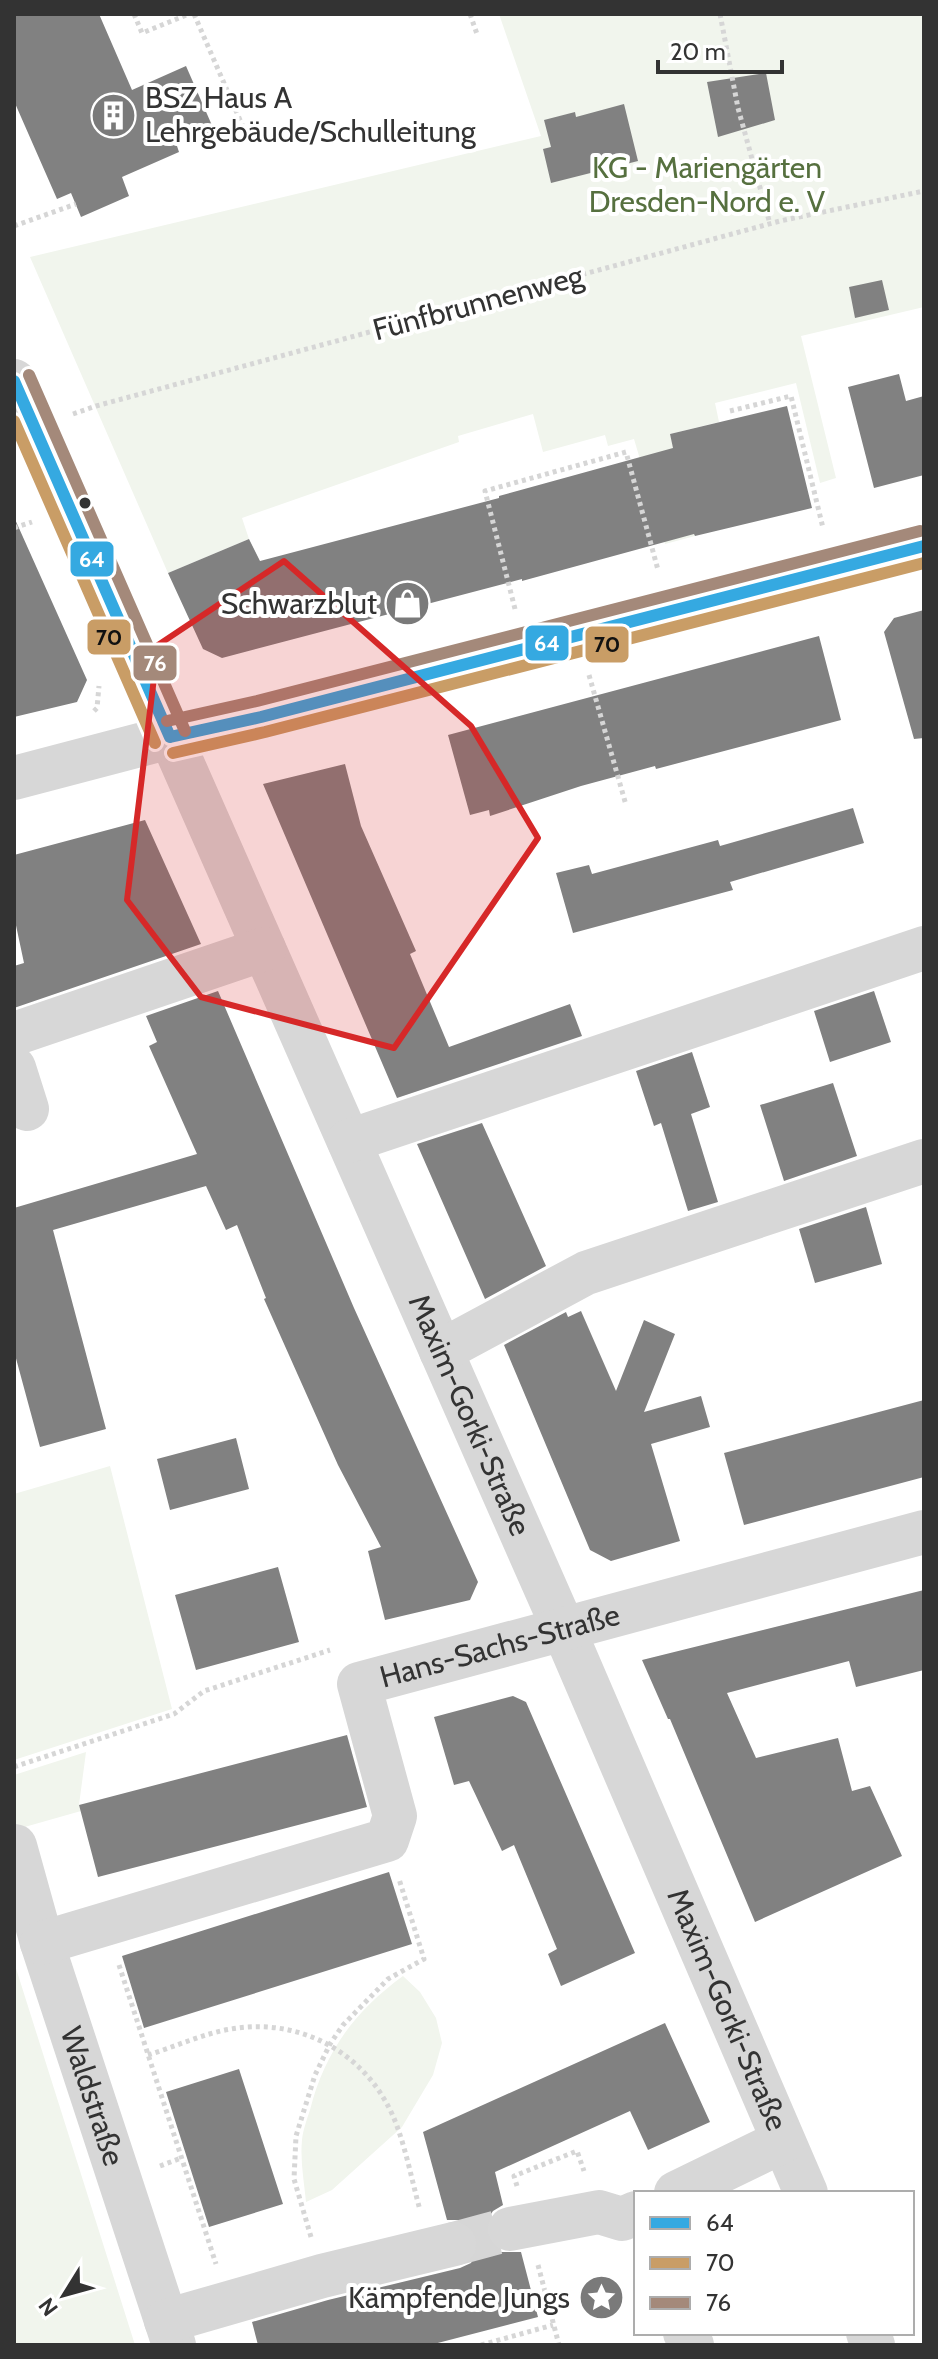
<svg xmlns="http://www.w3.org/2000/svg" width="938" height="2359" font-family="Cabin,sans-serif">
	<rect width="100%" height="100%" fill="#fff"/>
	<path fill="#f1f5ed" d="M499,14H924V307L801,336L836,478L820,483L796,383L715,403L719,422L670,434L695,536L665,544L634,439L608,446L605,435L543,452L533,414L458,436L459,442L242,518L249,539L168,573L30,257L541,136Z
		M110,1466L172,1709L14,1760V1494Z
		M86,1752L79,1805L81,1811L14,1830V1775Z
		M14,1962L135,2345H14Z
		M403,1976L420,1992L436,2018L442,2043L433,2075L402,2127L332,2190L306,2202C304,2181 300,2160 302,2140C303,2130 307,2119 310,2110C325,2051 355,2011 403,1976Z"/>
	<path fill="#818181" d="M14,14H99L132,90L186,66L214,130L177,146L179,152L122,177L129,196L81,217L71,193L57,199L14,101Z
		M766,73L775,120L718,137L707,82Z
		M624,104L638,161L551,183L543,149L551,147L544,120L575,112L576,117Z
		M882,280L889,310L855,318L849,287Z
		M899,374L906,401L924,396V475L874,488L848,387Z
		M787,406L812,508L695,536L694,534L522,581V579L222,658L203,649L168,573L249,539L260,561L499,498V496L673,448L670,434Z
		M14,517L87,680L77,702L14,717Z
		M924,610V738L914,739L884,632L894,618Z
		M819,636L841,720L656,769L655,766L581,786L490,816L489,810L470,815L448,735Z
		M345,764L361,826L416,951L410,954L449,1047L570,1004L582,1036L397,1098L263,784Z
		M853,808L864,843L730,882L733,890L573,933L556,873L589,865L592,874L718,840L720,846Z
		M145,820L201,944L14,1008V966L24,963L14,916V855Z
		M218,991L354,1308L478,1582L470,1600L385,1620L368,1551L381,1547L338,1465L264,1299L266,1298L237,1225L226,1230L206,1186L53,1230L106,1429L40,1447L14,1351V1208L197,1154L149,1046L157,1042L146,1016Z
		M874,991L891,1042L830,1062L814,1011Z
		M692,1052L710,1107L691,1114L718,1202L688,1211L661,1123L654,1126L636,1071Z
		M833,1083L857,1156L784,1181L760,1105Z
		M482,1123L546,1266L485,1299L417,1144Z
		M866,1207L882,1264L815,1283L799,1229Z
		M581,1311L616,1391L644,1320L675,1334L644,1412L701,1396L710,1427L651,1444L680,1541L611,1561L590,1550L504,1345L566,1312L568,1317Z
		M924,1400V1477L744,1525L724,1453Z
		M236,1438L249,1489L170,1510L157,1459Z
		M278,1567L299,1642L196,1670L175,1595Z
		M924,1590V1670L856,1687L849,1661L727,1693L756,1758L838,1738L852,1791L870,1786L902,1856L755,1922L670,1719H668L642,1660Z
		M513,1696L526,1702L635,1953L561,1986L548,1954L557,1949L514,1845L502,1851L469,1781L454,1785L434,1717Z
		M347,1735L367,1807L98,1877L79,1805Z
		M389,1872L412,1944L144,2028L122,1956Z
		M665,2023L710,2122L648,2150L630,2111L495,2172L503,2205L493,2211L487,2220L486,2234L491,2245L501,2252H521L538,2317L430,2345H258L252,2322L328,2300L460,2268L471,2263L478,2250V2237L473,2227L462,2220H447L423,2132Z
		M239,2069L283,2204L209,2227L166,2092Z"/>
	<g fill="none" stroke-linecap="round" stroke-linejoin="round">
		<path stroke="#d6d6d6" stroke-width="44" stroke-dasharray="44 22" stroke-linecap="butt" d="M454,2244L510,2229"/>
		<path stroke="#d6d6d6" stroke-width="5" stroke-dasharray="4 4" stroke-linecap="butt" d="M134,14L142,33L189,14
			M194,14L250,143
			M470,14L477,34
			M720,14L738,108L770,224
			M14,226L76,204
			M730,411L791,396L823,528
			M73,414L96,406L780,221L924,191
			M14,528L32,522
			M515,609L485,491L626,452L658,570
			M589,675L626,805
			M94,711L97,708L99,686
			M14,1767L174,1714L204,1691L330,1650
			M119,1965L216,2264
			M148,2055C174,2047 205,2033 231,2029C294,2018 356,2047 387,2104C403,2132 411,2178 420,2210
			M160,2166L181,2158
			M517,2186L514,2176L577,2151L584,2171
			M311,2237L294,2179L296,2136L315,2075L330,2044L343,2025L388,1979L424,1959L399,1879
			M538,2265L559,2345
			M481,2345L553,2325"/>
		<g stroke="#d7d7d7" stroke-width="44">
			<path id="s1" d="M14,381L564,1630L806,2193"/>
			<path d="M14,778L170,737L261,717L924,546"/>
			<path d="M14,1034L264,949"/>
			<path d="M14,1068L27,1109"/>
			<path d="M349,1141L924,948"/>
			<path d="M441,1351L586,1273L924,1161"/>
			<path id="s2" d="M15,1846L42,1943L174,2345"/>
			<path id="s3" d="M42,1943L387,1840L395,1816L359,1684L924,1532"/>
			<path d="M676,2193L783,2141"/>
			<path d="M510,2229L599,2212L622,2219L636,2213"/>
			<path d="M166,2321L322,2276L454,2244"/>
			<path d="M685,2333L692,2345"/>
			<path d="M868,2333L873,2345"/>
		</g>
		<defs>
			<path id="bus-1" d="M14,381L170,737
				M170,737L261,717L924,546"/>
			<path id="bus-2" d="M14,421L155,743
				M173,753L265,732L924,563"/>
			<path id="bus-3" d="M29,375L185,731
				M167,721L257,701L920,531"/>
		</defs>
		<use href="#bus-1" stroke="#fff" stroke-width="18"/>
		<use href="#bus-2" stroke="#fff" stroke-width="18"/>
		<use href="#bus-3" stroke="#fff" stroke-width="18"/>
		<use href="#bus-1" stroke="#35a9e1" stroke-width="12"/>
		<use href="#bus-2" stroke="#c99d66" stroke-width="12"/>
		<use href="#bus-3" stroke="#a4897a" stroke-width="12"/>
	</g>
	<path fill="#d62828" fill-opacity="0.2" stroke="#d62828" stroke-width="6" stroke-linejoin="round" d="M284,561L471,726L538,838L394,1048L201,997L127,900L158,645Z"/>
	<defs>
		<symbol id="building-disc" viewBox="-11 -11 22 22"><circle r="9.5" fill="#7a7a7a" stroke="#fff"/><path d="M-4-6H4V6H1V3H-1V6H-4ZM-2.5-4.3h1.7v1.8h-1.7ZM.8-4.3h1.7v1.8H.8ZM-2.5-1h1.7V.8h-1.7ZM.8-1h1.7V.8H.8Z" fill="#fff"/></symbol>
		<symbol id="shop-disc" viewBox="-11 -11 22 22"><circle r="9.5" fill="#7a7a7a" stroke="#fff"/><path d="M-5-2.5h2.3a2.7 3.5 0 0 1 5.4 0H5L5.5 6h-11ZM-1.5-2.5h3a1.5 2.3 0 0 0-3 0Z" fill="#fff"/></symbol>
		<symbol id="sight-disc" viewBox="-11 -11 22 22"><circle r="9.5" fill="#7a7a7a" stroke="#fff"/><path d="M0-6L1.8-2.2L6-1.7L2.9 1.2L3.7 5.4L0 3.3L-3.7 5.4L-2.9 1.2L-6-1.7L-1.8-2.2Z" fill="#fff"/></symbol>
	</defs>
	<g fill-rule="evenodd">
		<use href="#building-disc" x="88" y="90" width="51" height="51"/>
		<use href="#shop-disc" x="382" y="578" width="51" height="51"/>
		<use href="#sight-disc" x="576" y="2272" width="51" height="51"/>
	</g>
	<circle fill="#333" stroke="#fff" stroke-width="3" cx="85" cy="503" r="7"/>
	<g text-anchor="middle" stroke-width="8" stroke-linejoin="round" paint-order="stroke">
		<g font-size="30" fill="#333" stroke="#fff" text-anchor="end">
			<text x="145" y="108" text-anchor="start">BSZ Haus A<tspan x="145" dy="34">Lehrgebäude/Schulleitung</tspan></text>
			<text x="377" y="614">Schwarzblut</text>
			<text x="570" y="2308">Kämpfende Jungs</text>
		</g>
		<g font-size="30" fill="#56703f" stroke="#fff">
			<text x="707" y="178">KG - Mariengärten<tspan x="707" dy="34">Dresden-Nord e. V</tspan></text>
		</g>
		<g font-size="30" fill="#333" stroke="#fff">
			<text transform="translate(478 303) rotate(-15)" y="10">Fünfbrunnenweg</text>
			<text dy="10" stroke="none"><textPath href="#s1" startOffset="1130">Maxim-Gorki-Straße</textPath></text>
			<text dy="10" stroke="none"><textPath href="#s3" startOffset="668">Hans-Sachs-Straße</textPath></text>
			<text dy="10" stroke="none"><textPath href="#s1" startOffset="1778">Maxim-Gorki-Straße</textPath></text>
			<text dy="10" stroke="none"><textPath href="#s2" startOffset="262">Waldstraße</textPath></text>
		</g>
	</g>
	<g stroke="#fff" stroke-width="3">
		<rect x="69" y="540" width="46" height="38" rx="8" fill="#35a9e1"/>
		<rect x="86" y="618" width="46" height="38" rx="8" fill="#c99d66"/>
		<rect x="524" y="624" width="46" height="38" rx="8" fill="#35a9e1"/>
		<rect x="584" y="625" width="46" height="39" rx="8" fill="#c99d66"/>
		<rect x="132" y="644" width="46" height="38" rx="8" fill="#a4897a"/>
	</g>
	<g font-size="22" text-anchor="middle" font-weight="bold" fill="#fff">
		<text x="92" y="567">64</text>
		<text x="547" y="651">64</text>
		<text x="155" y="671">76</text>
	</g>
	<g font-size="22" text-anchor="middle" font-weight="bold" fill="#111">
		<text x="109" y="645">70</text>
		<text x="607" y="652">70</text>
	</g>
	<rect width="938" height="2359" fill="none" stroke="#333333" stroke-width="32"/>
	<rect x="634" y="2191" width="280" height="144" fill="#ffffff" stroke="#adadad" stroke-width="2"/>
	<rect x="650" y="2217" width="40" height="12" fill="#35a9e1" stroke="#adadad" stroke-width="2"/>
	<text x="706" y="2231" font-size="24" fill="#333333">64</text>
	<rect x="650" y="2257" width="40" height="12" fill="#c99d66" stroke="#adadad" stroke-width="2"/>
	<text x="706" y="2271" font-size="24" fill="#333333">70</text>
	<rect x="650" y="2297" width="40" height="12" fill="#a4897a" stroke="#adadad" stroke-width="2"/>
	<text x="706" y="2311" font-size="24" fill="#333333">76</text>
	<g transform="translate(64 2295) rotate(233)" stroke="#ffffff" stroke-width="6" paint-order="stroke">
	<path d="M0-6L14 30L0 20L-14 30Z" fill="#333333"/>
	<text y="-12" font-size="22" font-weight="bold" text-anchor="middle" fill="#333333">N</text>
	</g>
	<path d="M658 60v12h124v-12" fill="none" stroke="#333333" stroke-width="4"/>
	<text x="670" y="60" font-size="24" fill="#333333" stroke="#ffffff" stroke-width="6" paint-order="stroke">20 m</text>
</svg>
